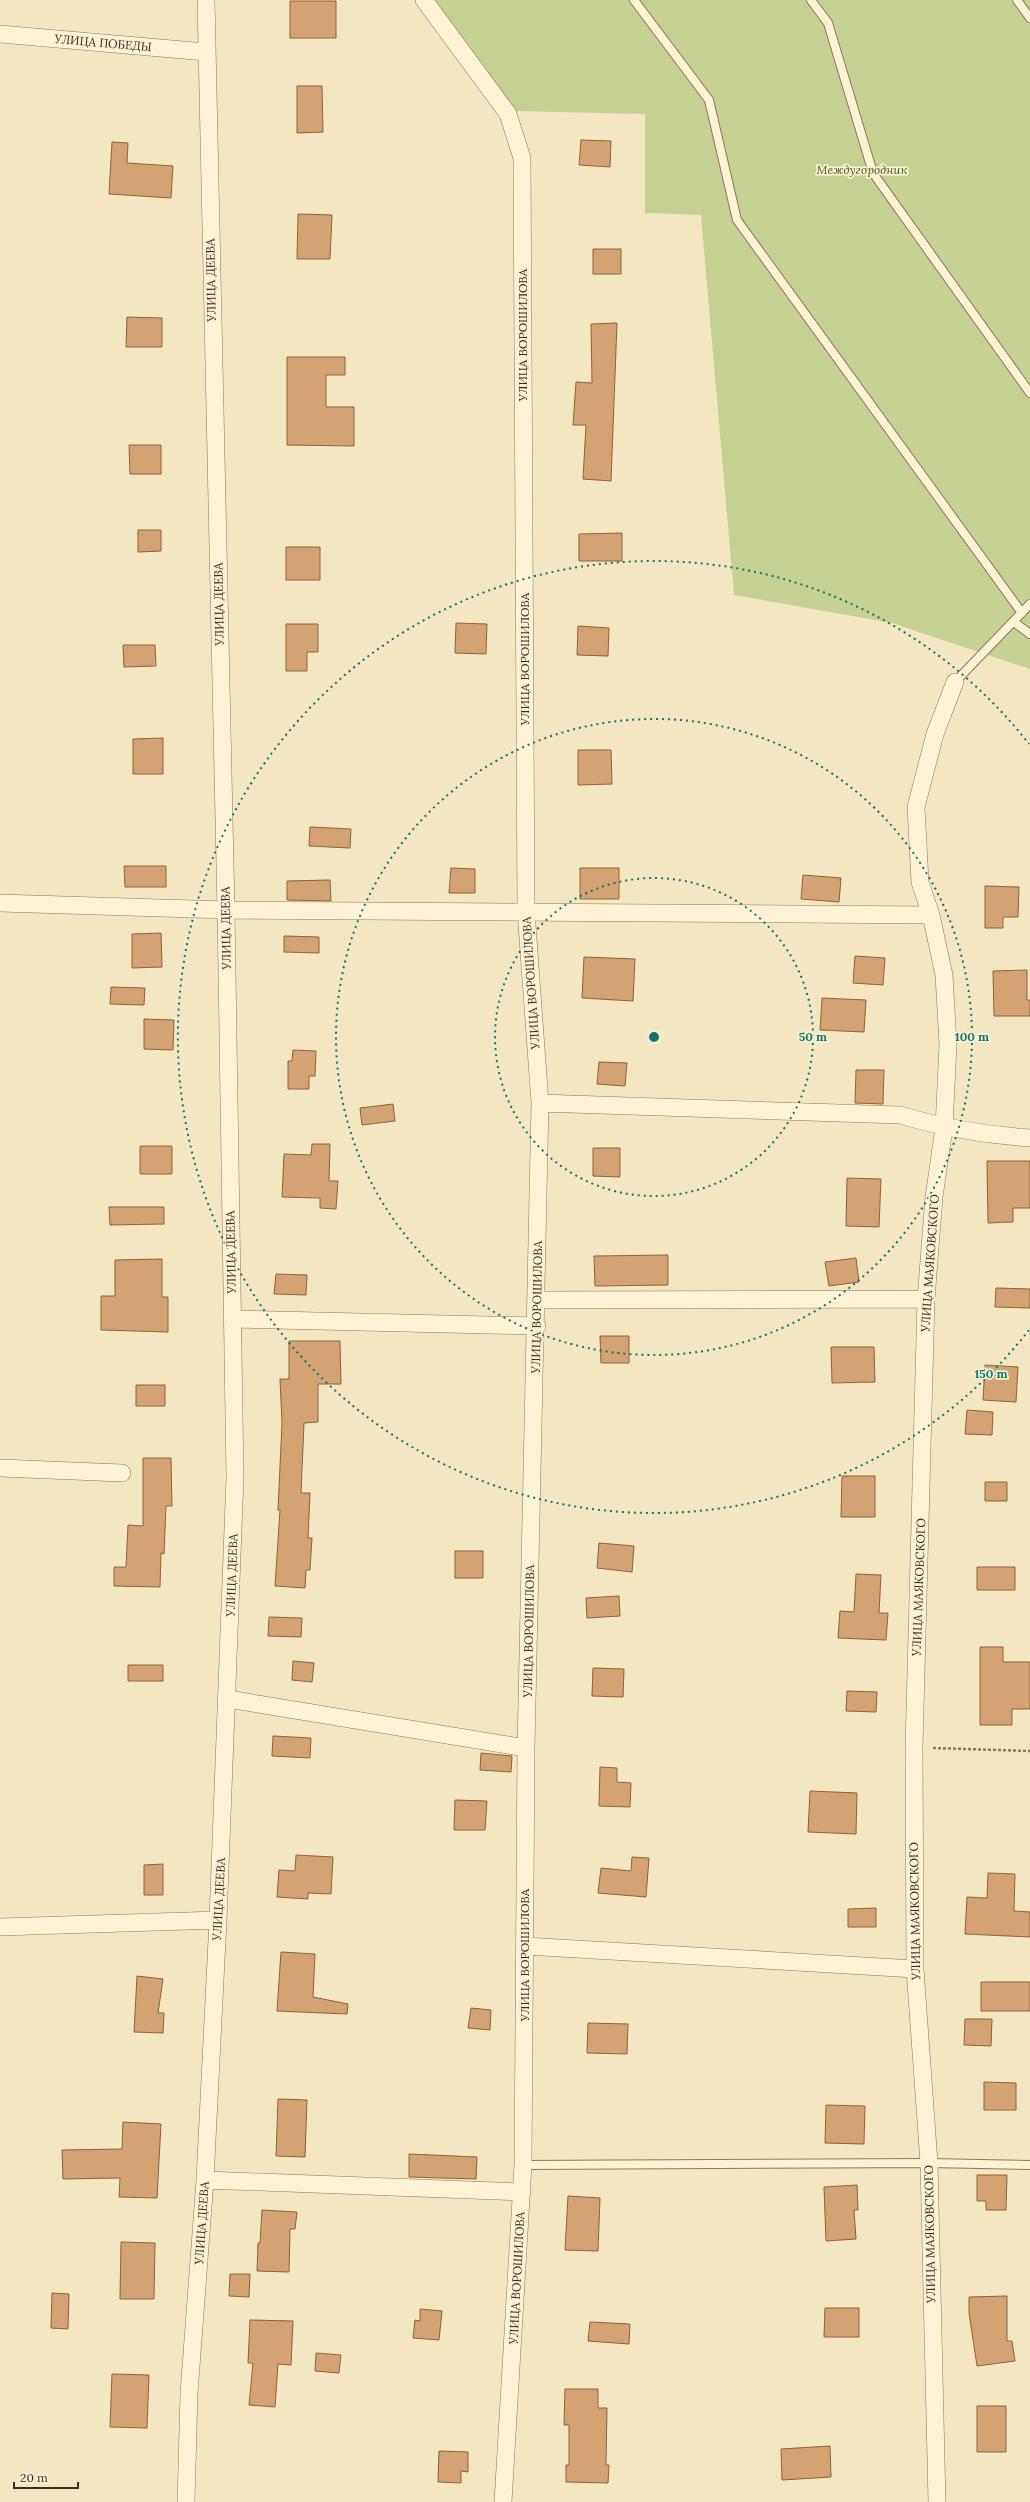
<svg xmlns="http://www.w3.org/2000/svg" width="1030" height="2502" font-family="Lora,serif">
	<rect width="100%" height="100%" fill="#f2e7c0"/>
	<path fill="#c5d193" d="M428,0H1030V669L892,623L734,595L701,215L645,213V114L515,111Z"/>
	<path fill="#d4a373" stroke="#8e623a" d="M290,1H336V38H290Z
		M297,86H322L323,132L297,133Z
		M581,140L611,141L610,167L579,165Z
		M112,142L128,143L127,163L173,166L171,198L109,194Z
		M298,214L332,215L330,259H297Z
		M593,249H621V274H593Z
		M127,317L162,318V347H126Z
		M617,323L611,481L583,479L586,425H573L576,382L592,383L591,324Z
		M287,357H345V375H326V407H354V446L287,445Z
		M129,445H161V474H130Z
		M138,530H161V551L138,552Z
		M622,533V561H579V534Z
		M286,547H320V580H286Z
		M456,623L487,624L486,654L455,653Z
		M286,624H318V652H307V671H286Z
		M578,626L609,628L608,656L577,655Z
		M123,645H155L156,666L124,667Z
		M163,738V774H133V739Z
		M578,750H611L612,784L578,785Z
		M310,827L351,829L350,848L309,846Z
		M124,866H166V887H125Z
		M451,868L475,869V893H449Z
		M580,868H619V899H580Z
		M803,875L841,878L839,902L801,899Z
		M330,880L331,901L287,900V881Z
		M985,886L1019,887L1018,917H1003V928H985Z
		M161,933L162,967L132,968V934Z
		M284,936L319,937V953L284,952Z
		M855,956L885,958L883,985L853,983Z
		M584,957L635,959L633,1001L582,998Z
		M1027,970V1000H1030V1016H994L993,971Z
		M111,987L145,988L144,1005L110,1004Z
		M822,998L866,1000L864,1032L820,1030Z
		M144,1019L174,1020L173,1050L144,1049Z
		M293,1050L316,1051L315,1076H309V1089H288V1061H292Z
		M599,1062L627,1063L625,1086L597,1084Z
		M856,1070H884L883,1104L855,1103Z
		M393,1104L395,1121L362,1125L360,1108Z
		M312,1144H330L329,1181H338L336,1209L320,1208V1198L282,1197L284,1154L311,1155Z
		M140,1146H172V1174H140Z
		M593,1148H620V1177L593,1176Z
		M987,1161H1030V1208H1013V1222L988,1223Z
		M847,1178L881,1179L879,1227L846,1226Z
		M109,1207H164V1224L110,1225Z
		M668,1255V1285L595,1286L594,1256Z
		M856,1258L859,1282L829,1286L825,1262Z
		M162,1259V1297H168V1332L101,1330V1296H115V1260Z
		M276,1274L307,1275L306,1295L274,1294Z
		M996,1288L1030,1289V1308L995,1307Z
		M600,1336H629V1363H601Z
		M289,1341H340L341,1384H318V1422L304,1423L301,1493H310L308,1538H312L310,1570H306L305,1588L275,1586L280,1510H278L282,1423L280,1379H289Z
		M831,1347H874L875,1382L832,1383Z
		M985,1365L1018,1367L1016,1402L983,1400Z
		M136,1385H165V1406H136Z
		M967,1410L993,1412L992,1435L965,1434Z
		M143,1458H171L172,1506H166L164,1554L161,1553L160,1587L114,1586V1567H126L128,1525L143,1526Z
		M842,1476H875V1517H841Z
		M985,1482H1007V1501H985Z
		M599,1543L634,1546L632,1572L597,1568Z
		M455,1551H483V1578H455Z
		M977,1567H1015V1590H977Z
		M856,1574L881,1575L879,1613H888L886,1640L838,1638L840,1611L854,1612Z
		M619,1596L620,1616L587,1618L586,1598Z
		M269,1617L302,1618L301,1637L268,1636Z
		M980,1647H1003V1662H1030V1709H1012V1725H980Z
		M293,1661L314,1663L312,1682L292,1680Z
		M128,1665H163V1681H128Z
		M593,1668L624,1669L623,1697L592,1696Z
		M847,1691L877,1692L876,1712L846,1711Z
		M273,1736L311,1738L310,1758L272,1756Z
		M481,1753L512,1756L511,1772L480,1770Z
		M600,1767L617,1768V1782L631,1783L630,1807L599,1806Z
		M810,1791L857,1793L856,1834L808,1832Z
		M455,1800L487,1801L485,1830H454Z
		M296,1855L333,1857L331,1894L308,1893V1899L277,1897L279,1870L295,1871Z
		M632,1857L649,1858L646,1897L598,1893L601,1868L631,1871Z
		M163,1864V1895H144V1865Z
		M988,1873L1015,1874L1014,1911L1030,1912V1937L965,1934L967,1897L987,1898Z
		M876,1908V1927H848V1909Z
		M281,1952L315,1954L313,1997L348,2004L347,2014L277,2011Z
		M137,1976L163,1979L158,2013H164L163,2033L134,2032Z
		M981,1982H1030V2011H981Z
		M471,2008L491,2010L490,2030L468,2028Z
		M965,2019H992L991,2046L964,2045Z
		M588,2023L628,2024L627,2054L587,2053Z
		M984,2082L1016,2083V2110H984Z
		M278,2099L307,2100L305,2157L276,2156Z
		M826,2105L865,2106L864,2144L825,2143Z
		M123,2122L161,2124L157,2198L119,2197L120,2178L63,2179L62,2150L122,2149Z
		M409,2154L477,2157L476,2179L409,2177Z
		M977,2175H1007L1006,2210H986V2201H977Z
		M857,2185L858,2210H854L856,2239L826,2241L824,2187Z
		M568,2196L600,2198L598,2251L565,2250Z
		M262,2210L297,2212L295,2229H290L289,2272L257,2271L258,2243H260Z
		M121,2242L155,2243L154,2299H120Z
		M230,2274H250L249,2297L229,2296Z
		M52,2293L69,2294L68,2329L51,2328Z
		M1007,2296V2341H1012L1015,2361L977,2366L969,2313V2297Z
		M825,2308H859V2337H824Z
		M420,2309L442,2311L439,2340L413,2338L415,2320L420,2321Z
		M250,2320L293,2321L291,2365L278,2364L275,2407L249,2405L253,2363H248Z
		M590,2322L630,2324L629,2344L588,2341Z
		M316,2353L341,2355L339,2373L315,2371Z
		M112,2374L149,2375L147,2428L110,2427Z
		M565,2389H598V2408H607L606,2465H609L608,2483L566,2482V2465H569V2425H564Z
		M977,2406H1006V2452H977Z
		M830,2446L831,2477L782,2480L781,2449Z
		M439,2451L468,2452V2472L461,2471V2483L438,2482Z"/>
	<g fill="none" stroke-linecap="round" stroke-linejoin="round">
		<defs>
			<path id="service" d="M634,0L709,100L737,220L1022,613
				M811,0L828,23L873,173L1030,393
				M1017,0L1030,18
				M1014,622L1030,634
				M955,682L1030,604
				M523,2165L929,2163L1030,2165"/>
			<path id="minor" d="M424,0L508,114L522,158L526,911L540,1103L526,1748L523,2165L503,2502
				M0,34L206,52
				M0,903L226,910L931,915
				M540,1103L900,1115C943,1128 985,1135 1030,1138
				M537,1300L926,1299
				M232,1319L537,1326
				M0,1468L122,1473
				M228,1699L526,1748
				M0,1927L218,1920
				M525,1946L915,1969
				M205,2180L522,2192
				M186,2502L189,2393L205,2180L218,1920L235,1477L226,910L206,0
				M937,2502L929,2163L915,1969L914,1747L926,1299L934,1197L944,1128L948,1044L944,975L931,915L920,882L916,807L935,734L955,682"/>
		</defs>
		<use href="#service" stroke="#8d7856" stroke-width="10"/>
		<use href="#minor" stroke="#8d7856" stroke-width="18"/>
		<path stroke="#8d7856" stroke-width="2.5" stroke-dasharray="3 2" stroke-linecap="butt" d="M933,1748L1030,1751"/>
		<use href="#service" stroke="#fcf3d4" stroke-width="8"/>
		<use href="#minor" stroke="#fcf3d4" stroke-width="17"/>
	</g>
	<g fill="none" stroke="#0f766e" stroke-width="2" stroke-dasharray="2 4">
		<circle cx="654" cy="1037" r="159"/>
		<circle cx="654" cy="1037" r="318"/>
		<path d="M1029 1330A476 476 0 1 1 1029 744"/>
	</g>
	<g text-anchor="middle" stroke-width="3.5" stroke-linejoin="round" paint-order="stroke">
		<g font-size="12" fill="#3b2e1c" stroke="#f9f0d1">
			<text transform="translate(103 43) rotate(5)" y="4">УЛИЦА ПОБЕДЫ</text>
			<text transform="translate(211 280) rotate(-91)" y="4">УЛИЦА ДЕЕВА</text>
			<text transform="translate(523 335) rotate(-90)" y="4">УЛИЦА ВОРОШИЛОВА</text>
			<text transform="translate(219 604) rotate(-91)" y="4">УЛИЦА ДЕЕВА</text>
			<text transform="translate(525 659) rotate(-90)" y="4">УЛИЦА ВОРОШИЛОВА</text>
			<text transform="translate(226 928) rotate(-91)" y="4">УЛИЦА ДЕЕВА</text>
			<text transform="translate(531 983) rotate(-94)" y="4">УЛИЦА ВОРОШИЛОВА</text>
			<text transform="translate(231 1252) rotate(-91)" y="4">УЛИЦА ДЕЕВА</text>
			<text transform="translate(930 1263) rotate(-86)" y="4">УЛИЦА МАЯКОВСКОГО</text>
			<text transform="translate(537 1307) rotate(-89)" y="4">УЛИЦА ВОРОШИЛОВА</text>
			<text transform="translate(232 1575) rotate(-88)" y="4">УЛИЦА ДЕЕВА</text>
			<text transform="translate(919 1587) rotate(-88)" y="4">УЛИЦА МАЯКОВСКОГО</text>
			<text transform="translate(529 1631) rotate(-89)" y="4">УЛИЦА ВОРОШИЛОВА</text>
			<text transform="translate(219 1899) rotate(-87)" y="4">УЛИЦА ДЕЕВА</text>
			<text transform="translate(915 1911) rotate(-91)" y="4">УЛИЦА МАЯКОВСКОГО</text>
			<text transform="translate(525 1955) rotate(-90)" y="4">УЛИЦА ВОРОШИЛОВА</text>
			<text transform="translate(202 2223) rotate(-86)" y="4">УЛИЦА ДЕЕВА</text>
			<text transform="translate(930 2234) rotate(-91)" y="4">УЛИЦА МАЯКОВСКОГО</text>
			<text transform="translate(517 2278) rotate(-87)" y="4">УЛИЦА ВОРОШИЛОВА</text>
		</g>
		<g font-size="12" font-style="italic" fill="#475a21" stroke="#f9f0d1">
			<text x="862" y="174">Междугородник</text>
		</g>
	</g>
	<circle cx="654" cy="1037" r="6" fill="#0f766e" stroke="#f9f0d1" stroke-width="2"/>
	<g font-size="12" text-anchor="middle" font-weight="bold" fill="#0f766e" stroke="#f9f0d1" stroke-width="3.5" stroke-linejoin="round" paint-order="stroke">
		<text x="813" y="1041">50 m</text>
		<text x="972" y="1041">100 m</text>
		<text x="991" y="1378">150 m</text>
	</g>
	<path d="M14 2482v6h64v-6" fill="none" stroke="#3b2e1c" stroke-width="2"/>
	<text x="20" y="2482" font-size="12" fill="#3b2e1c" stroke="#f9f0d1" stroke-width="3" paint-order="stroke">20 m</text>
</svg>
